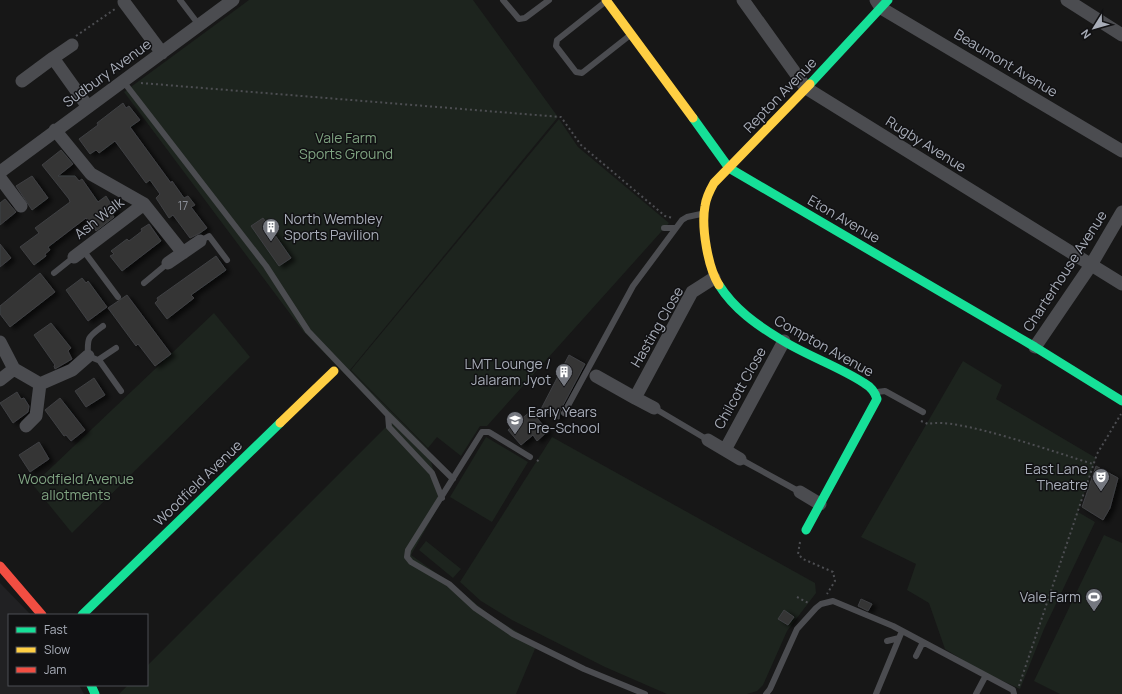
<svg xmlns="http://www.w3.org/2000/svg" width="1122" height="694" font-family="Manrope,sans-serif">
	<defs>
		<filter id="shadow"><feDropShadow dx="4.5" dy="2.5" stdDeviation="2" flood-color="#0009"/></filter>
	</defs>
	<rect width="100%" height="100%" fill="#171717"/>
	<path fill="#212123" d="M0,583L31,615H9V685H79L84,694H0Z"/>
	<path fill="#1d241e" d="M249,0H473L558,117L350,370L427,448L442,500L411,555L454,586L491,616L537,644L516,694H119L128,685H147V666L391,422L303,331L124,92Z
		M559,119L578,147L669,223L487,426H480L461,456L437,437L428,448L351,370Z
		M214,313L250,357L72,533L33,485Z
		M963,361L1002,385L996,399L1096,458L1078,512L1095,522L1044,629L1020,689L979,670L945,649L929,603L907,590L916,564L861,537Z
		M486,437L528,462L492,522L450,497Z
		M552,437L815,583L816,593L787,631L763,685L757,691L747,694H667L605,667L512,620L481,601L460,582Z
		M1104,535L1122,543V694H1060L1034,681Z
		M426,541L461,569L453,578L419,550Z"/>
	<path fill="#353536" stroke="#3f4043" filter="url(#shadow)" d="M123,103L126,108L129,106L140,120L130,127L171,183L172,181L184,198L188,196L195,205L191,207L207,228L200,233L190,238L173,215L169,218L156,198L160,194L150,180L146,183L115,141L99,153L96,150L90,154L79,139L98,125L97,123Z
		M61,150L73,164L58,176H75L79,181L82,179L98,202L106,196L116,212L112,214L114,217L96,231L86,218L48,247L50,250L45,254L46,256L34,265L20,247L39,233L35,228L70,202L69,199L42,165Z
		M32,176L48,198L32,210L16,186Z
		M5,199L16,212L0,225V203Z
		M263,218L291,258L279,266L251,226Z
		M149,224L161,241L122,271L110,256L114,254L111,251L127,239L129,241L142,231L141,229Z
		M0,244L11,258L0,267Z
		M216,256L226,270L191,295L194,298L167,319L155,303L158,300L157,298Z
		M40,273L55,292L10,327L0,314V306Z
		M82,278L86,283L88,281L107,307L88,321L66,290Z
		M127,295L171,354L155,366L138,344L136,346L108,308Z
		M51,323L71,348L68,351L72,359L55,369L54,366L55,365L34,335Z
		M569,355L585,364L560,411L559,419L541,409Z
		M94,378L105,395L86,407L75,391Z
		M17,392L21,399L24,398L29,406L28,412L13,423L0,403Z
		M60,398L85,430L71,441L66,435L64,436L45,410Z
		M531,411L548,431L537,441L533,435L521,445L508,430Z
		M39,442L49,459L30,472L19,455Z
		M1096,466L1118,478L1110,508L1103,520L1082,507Z
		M861,599L872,604L868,611L858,606Z
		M784,610L794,617L788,625L778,619Z"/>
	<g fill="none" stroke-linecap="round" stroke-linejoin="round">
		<path stroke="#4d4e52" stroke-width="2" stroke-dasharray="2 3" stroke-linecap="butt" d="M76,36L115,9
			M141,83L561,117L581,145L665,216L673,218
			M921,421L928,424C955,416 1060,454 1093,464
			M537,460L541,463
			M800,542L798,554L803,559L833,572L835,581L827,594
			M797,597L810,604
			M1019,686L1097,454L1121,414"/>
		<path stroke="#4b4c50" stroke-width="6" d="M180,0L199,25
			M503,0L519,19L525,18L549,0
			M605,2L557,40L556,46L576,72L582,73L629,36
			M123,81L266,266L308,331L388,415L453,479
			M664,228H674
			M200,241L209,236L227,260
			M83,250L118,297
			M54,273L74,257
			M144,283L168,263
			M103,326C88,337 87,337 88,356L98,360L116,348
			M99,360L121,391
			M877,392L885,391L923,412
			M654,408L708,440
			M564,413L633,286L682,220L687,217L701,214
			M388,415L389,427L432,473L442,498
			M530,457L489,432H482L408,550L407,557L411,562L449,584L475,608L513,634L584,669L645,694
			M740,459L800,492
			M887,641L899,638
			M916,656L923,642
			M766,694L770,689L797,629L816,608L821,604L833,601L893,626L1013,690L1014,694
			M876,694L902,631
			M976,694L985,677"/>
		<path stroke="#4b4c50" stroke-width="13" d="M743,0L806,88L1122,284
			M876,0L881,8L1122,151
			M1067,0L1122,35
			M124,2L162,53
			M53,58L72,45
			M22,81L53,58L88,107
			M55,130L91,174L144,204L183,253
			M0,172L233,0
			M0,178L21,206
			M74,257L144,204
			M168,263L200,241
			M0,342L14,369L40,384L72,370L88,356
			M1035,347L1091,265L1122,212
			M596,376L635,398L692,292L714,278
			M0,380L14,369
			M635,398L654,408
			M26,426L36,416L40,384
			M708,440L740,459
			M725,450L784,341
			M800,492L820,504"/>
		<path stroke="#16e098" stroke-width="9" d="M810,84L888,0
			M693,118L729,168L1035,347L1122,401
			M719,285C734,309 757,325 780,339C807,356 838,366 864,383C871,387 875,392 877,399L806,530
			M82,615L280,423
			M91,685L95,694"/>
		<path stroke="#ffcf43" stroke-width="9" d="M606,0L693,118
			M719,285C708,268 701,227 705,206C706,198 710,190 714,183L810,84
			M280,423L334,371"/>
		<path stroke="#f24e42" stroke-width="9" d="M0,566L42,615"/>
	</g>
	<defs>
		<symbol id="building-pin" viewBox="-11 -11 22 30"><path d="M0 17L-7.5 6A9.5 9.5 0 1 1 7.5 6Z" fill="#757880" stroke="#111113"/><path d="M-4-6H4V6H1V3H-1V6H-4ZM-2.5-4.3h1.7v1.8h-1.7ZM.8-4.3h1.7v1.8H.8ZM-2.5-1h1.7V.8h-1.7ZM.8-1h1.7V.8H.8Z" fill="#fff"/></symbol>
		<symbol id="school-pin" viewBox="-11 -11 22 30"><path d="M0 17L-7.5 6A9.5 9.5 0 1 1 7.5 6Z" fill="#757880" stroke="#111113"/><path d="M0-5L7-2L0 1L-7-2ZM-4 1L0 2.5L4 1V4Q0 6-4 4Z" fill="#fff"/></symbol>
		<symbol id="theatre-pin" viewBox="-11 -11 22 30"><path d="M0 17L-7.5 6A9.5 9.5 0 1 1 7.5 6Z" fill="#757880" stroke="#111113"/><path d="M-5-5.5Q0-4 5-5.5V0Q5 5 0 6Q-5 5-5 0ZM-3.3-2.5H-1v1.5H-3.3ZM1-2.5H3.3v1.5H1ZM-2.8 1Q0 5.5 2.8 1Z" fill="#fff"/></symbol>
		<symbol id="stadium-pin" viewBox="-11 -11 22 30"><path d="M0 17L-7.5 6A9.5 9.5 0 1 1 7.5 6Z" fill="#757880" stroke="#111113"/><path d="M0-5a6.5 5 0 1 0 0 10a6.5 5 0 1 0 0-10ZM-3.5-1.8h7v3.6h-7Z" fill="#fff"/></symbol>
	</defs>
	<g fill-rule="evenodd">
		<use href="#building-pin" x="261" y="217" width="20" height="27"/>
		<use href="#building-pin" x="554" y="362" width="20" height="27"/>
		<use href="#school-pin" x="505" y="410" width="20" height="27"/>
		<use href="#theatre-pin" x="1091" y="467" width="20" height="27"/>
		<use href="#stadium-pin" x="1084" y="587" width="20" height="27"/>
	</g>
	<g text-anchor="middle" stroke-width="3" stroke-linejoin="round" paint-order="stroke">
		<g font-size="12" fill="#8b8f98">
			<text x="183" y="210">17</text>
		</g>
		<g font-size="14" fill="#a8adb8" stroke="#111113">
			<text transform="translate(1006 63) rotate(31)" y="5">Beaumont Avenue</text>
			<text transform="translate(107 73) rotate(-36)" y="5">Sudbury Avenue</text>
			<text transform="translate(780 95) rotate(-46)" y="5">Repton Avenue</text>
			<text transform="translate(926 144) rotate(32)" y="5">Rugby Avenue</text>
			<text transform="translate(99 218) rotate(-38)" y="5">Ash Walk</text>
			<text transform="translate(844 219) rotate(30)" y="5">Eton Avenue</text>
			<text transform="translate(1065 271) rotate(-57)" y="5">Charterhouse Avenue</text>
			<text transform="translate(657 327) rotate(-60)" y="5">Hasting Close</text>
			<text transform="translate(824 346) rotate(29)" y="5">Compton Avenue</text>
			<text transform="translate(740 388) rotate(-61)" y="5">Chilcott Close</text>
			<text transform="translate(198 483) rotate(-44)" y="5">Woodfield Avenue</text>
		</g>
		<g font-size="14" fill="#7fa381" stroke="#111113">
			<text x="346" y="143">Vale Farm<tspan x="346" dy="16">Sports Ground</tspan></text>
			<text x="76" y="484">Woodfield Avenue<tspan x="76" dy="16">allotments</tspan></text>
		</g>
		<g font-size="14" fill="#a8adb8" stroke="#111113" text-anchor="end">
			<text x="284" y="224" text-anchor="start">North Wembley<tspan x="284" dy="16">Sports Pavilion</tspan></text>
			<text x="551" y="369">LMT Lounge /<tspan x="551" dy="16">Jalaram Jyot</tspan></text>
			<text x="528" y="417" text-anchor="start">Early Years<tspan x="528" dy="16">Pre-School</tspan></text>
			<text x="1088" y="474">East Lane<tspan x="1088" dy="16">Theatre</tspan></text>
			<text x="1081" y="602">Vale Farm</text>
		</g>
	</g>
	<rect x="8" y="614" width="140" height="72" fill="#111113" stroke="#4d4f55"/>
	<rect x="16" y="627" width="20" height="6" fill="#16e098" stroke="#4d4f55"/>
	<text x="44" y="634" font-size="12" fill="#a8adb8">Fast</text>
	<rect x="16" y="647" width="20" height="6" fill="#ffcf43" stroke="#4d4f55"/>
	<text x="44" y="654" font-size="12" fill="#a8adb8">Slow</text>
	<rect x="16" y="667" width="20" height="6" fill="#f24e42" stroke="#4d4f55"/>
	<text x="44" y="674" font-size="12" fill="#a8adb8">Jam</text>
	<g transform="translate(1094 28) rotate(233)" stroke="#111113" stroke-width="3" paint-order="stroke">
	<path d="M0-3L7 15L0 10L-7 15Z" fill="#a8adb8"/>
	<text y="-6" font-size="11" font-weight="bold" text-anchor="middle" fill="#a8adb8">N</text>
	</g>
</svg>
